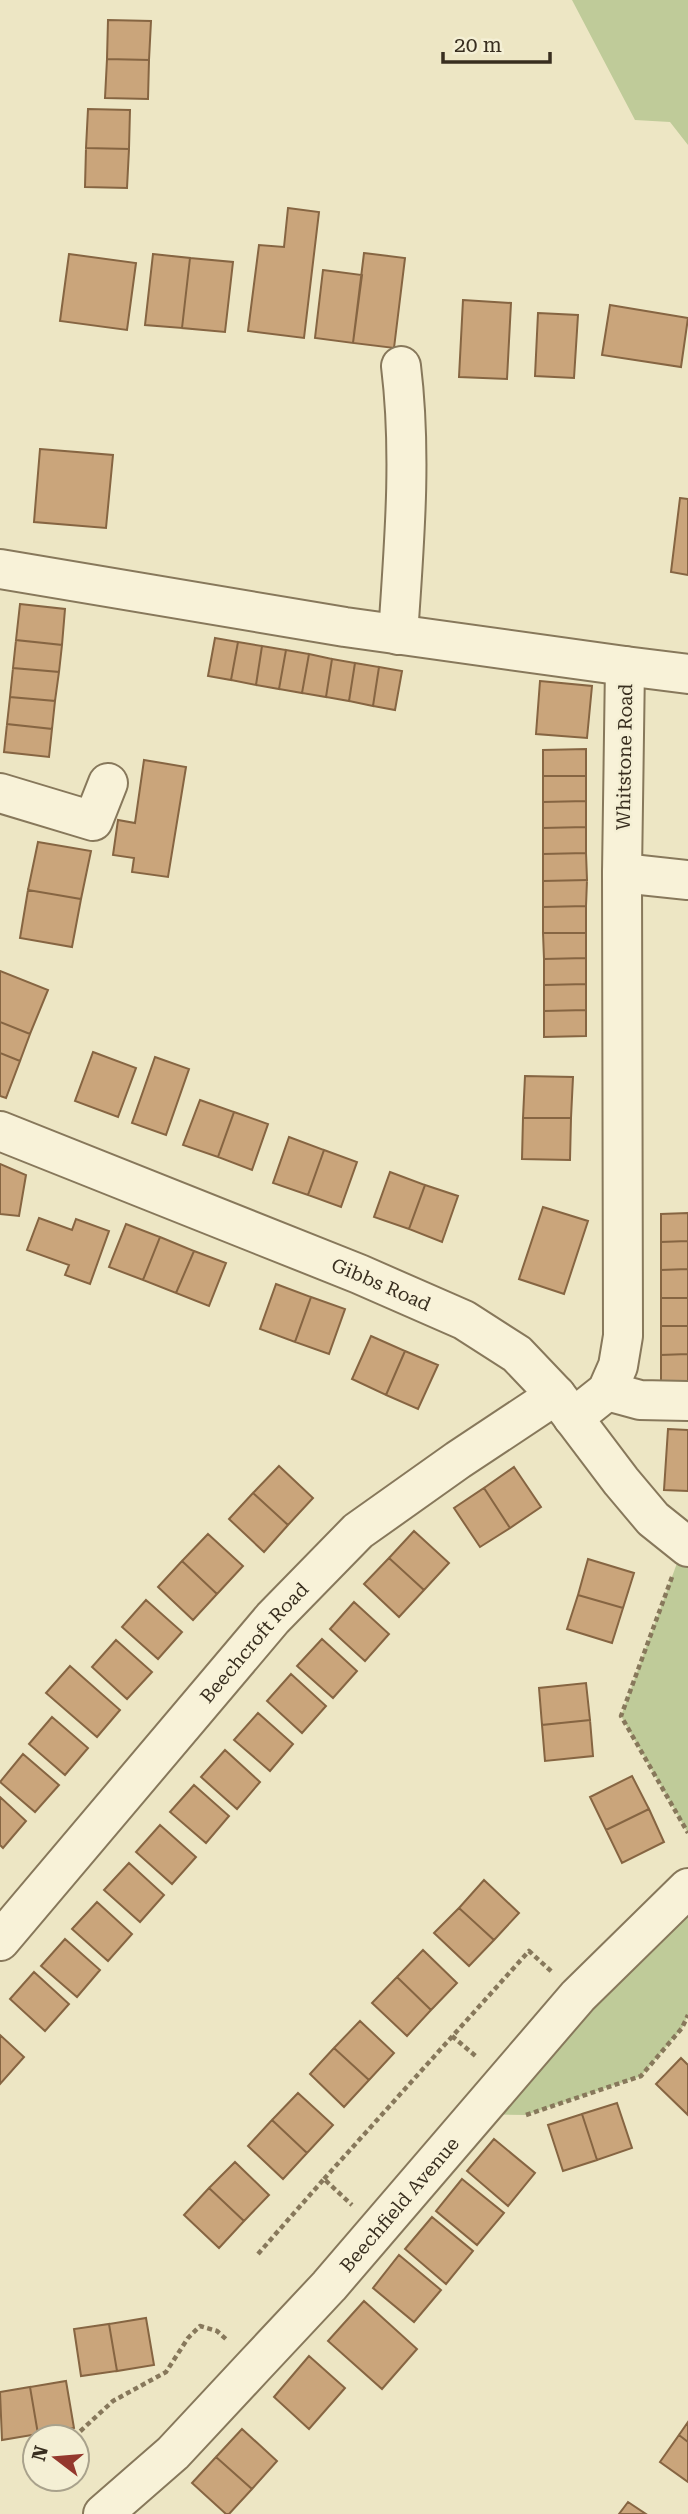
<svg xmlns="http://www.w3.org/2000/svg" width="688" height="2514" font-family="'Roboto Serif',serif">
	<rect width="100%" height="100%" fill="#ede6c4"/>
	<path fill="#bfcb99" d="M572,0H688V145L670,122L635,120Z
		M684,1544L688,1547V1833L621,1716Z
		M688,1888V2015L682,2028L641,2076L526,2115L477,2114Z"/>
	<path fill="#caa57b" stroke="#866542" stroke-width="2" d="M108,20L151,21L149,60L107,59Z
		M107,59L149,60L148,99L105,98Z
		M88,109L130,110L129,149L86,148Z
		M86,148L129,149L127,188L85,187Z
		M288,208L319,212L304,338L248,331L259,245L284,247Z
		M364,253L405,258L394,348L353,343Z
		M69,254L136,263L127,330L60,321Z
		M153,254L190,258L182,328L145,325Z
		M190,258L233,262L225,332L182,328Z
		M323,270L362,275L353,343L315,338Z
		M463,300L511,303L507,379L459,377Z
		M610,305L688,318L681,367L602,355Z
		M538,313L578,315L574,378L535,376Z
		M40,449L113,455L106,528L34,522Z
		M680,498L688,499V575L671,572Z
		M20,604L65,609L62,645L16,640Z
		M215,638L238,642L231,680L208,676Z
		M16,640L62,645L59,672L13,668Z
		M238,642L262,646L256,685L231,680Z
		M262,646L286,650L279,689L256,685Z
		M286,650L309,654L302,693L279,689Z
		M309,654L332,659L326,697L302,693Z
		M332,659L355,663L349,701L326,697Z
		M355,663L379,667L373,706L349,701Z
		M379,667L402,671L395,710L373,706Z
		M13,668L59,672L55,701L10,697Z
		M540,681L592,686L587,738L536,734Z
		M10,697L55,701L52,729L7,724Z
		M7,724L52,729L49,757L4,752Z
		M586,749V776H543V750Z
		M144,760L186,767L168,877L132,872L134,858L113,855L118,820L135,823Z
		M543,776H586V801L543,802Z
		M586,801V827L543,828V802Z
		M586,827V853L543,854V828Z
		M38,842L91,851L81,899L28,890Z
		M586,853L587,880L543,881V854Z
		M587,880L586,906L543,907V881Z
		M28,890L81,899L72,947L20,938Z
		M586,906V933H543V907Z
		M543,933H586V958L544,959Z
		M586,958V984L544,985V959Z
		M0,971L48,990L30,1034L0,1022Z
		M586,984V1010L544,1011V985Z
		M586,1010V1036L544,1037V1011Z
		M0,1022L30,1034L20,1061L0,1053Z
		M93,1052L136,1068L118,1117L75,1101Z
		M0,1053L20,1061L6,1098L0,1096Z
		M155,1057L189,1069L166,1135L132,1123Z
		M525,1076L573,1077L571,1118H523Z
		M200,1100L234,1112L218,1157L183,1145Z
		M234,1112L268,1124L252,1170L218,1157Z
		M523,1118H571L570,1160L522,1159Z
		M289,1137L324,1150L308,1195L273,1183Z
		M324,1150L357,1162L341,1207L308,1195Z
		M0,1164L26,1175L19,1216L0,1214Z
		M390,1172L425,1185L409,1229L374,1217Z
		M425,1185L458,1196L442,1242L409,1229Z
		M543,1207L588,1221L564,1294L519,1279Z
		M688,1213V1241L661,1242V1214Z
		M39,1218L72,1230L76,1219L109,1231L90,1284L65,1275L69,1265L27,1250Z
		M126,1224L160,1237L143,1280L109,1267Z
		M160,1237L194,1251L176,1293L143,1280Z
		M688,1241V1269L661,1270V1242Z
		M194,1251L226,1263L209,1306L176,1293Z
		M688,1269V1298H661V1270Z
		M276,1284L311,1297L295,1342L260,1329Z
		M311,1297L345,1309L329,1354L295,1342Z
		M661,1298H688V1326H661Z
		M661,1326H688V1354L661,1355Z
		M371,1336L405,1351L386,1395L352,1379Z
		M405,1351L438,1365L418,1409L386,1395Z
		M688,1354V1382L661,1383V1355Z
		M668,1429L688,1430V1491L664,1490Z
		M279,1466L313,1498L288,1525L253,1493Z
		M514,1467L541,1507L510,1528L484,1488Z
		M484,1488L510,1528L480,1547L454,1508Z
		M253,1493L288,1525L264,1552L229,1519Z
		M414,1531L449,1563L424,1590L389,1558Z
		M208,1534L243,1566L217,1594L182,1561Z
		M389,1558L424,1590L399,1617L364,1584Z
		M588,1559L634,1573L623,1608L578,1595Z
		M182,1561L217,1594L193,1620L158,1587Z
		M578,1595L623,1608L612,1643L567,1629Z
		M146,1600L182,1632L158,1659L122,1627Z
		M354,1602L389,1634L365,1661L330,1629Z
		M322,1639L357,1671L333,1698L297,1666Z
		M116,1640L152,1672L127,1699L92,1667Z
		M70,1666L120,1710L97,1737L46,1693Z
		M291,1674L326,1706L302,1733L267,1701Z
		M586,1683L590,1720L542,1725L539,1688Z
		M258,1713L293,1744L270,1771L234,1740Z
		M52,1717L88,1748L65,1775L29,1744Z
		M590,1720L593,1756L545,1761L542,1725Z
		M225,1750L260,1782L237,1809L201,1777Z
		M23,1754L59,1785L35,1812L0,1782Z
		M632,1776L649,1809L606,1830L590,1797Z
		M194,1785L229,1816L206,1843L170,1812Z
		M0,1797L26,1821L3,1848L0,1845Z
		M649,1809L664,1842L622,1863L606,1830Z
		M160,1825L196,1857L172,1884L136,1852Z
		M129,1863L164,1895L140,1922L104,1890Z
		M484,1880L519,1913L494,1940L459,1908Z
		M97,1902L132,1934L108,1961L72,1929Z
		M459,1908L494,1940L469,1966L434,1933Z
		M65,1939L100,1970L77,1997L41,1966Z
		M423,1950L457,1983L431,2010L397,1977Z
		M34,1972L69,2004L45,2031L10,1999Z
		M397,1977L431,2010L407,2036L372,2003Z
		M360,2021L394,2053L369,2080L334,2048Z
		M0,2035L24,2057L0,2084Z
		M334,2048L369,2080L344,2107L310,2074Z
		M681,2058L688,2065V2115L656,2084Z
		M298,2093L333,2125L307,2153L272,2120Z
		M617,2103L632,2148L597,2160L582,2114Z
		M582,2114L597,2160L563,2171L548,2125Z
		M272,2120L307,2153L283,2179L248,2146Z
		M494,2139L535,2173L508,2206L467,2171Z
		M235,2162L269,2195L244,2221L209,2188Z
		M462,2179L504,2213L477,2245L436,2211Z
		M209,2188L244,2221L219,2248L184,2215Z
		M432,2217L473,2251L446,2284L405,2249Z
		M399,2255L441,2290L414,2322L373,2288Z
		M364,2301L417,2349L382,2389L328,2341Z
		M146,2318L154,2365L117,2371L109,2324Z
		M109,2324L117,2371L81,2376L74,2329Z
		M309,2356L345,2388L309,2429L274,2397Z
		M66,2381L74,2428L38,2434L30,2387Z
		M30,2387L38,2434L2,2440L0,2392Z
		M688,2422V2442L679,2435Z
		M242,2429L277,2461L252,2489L216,2457Z
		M679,2435L688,2442V2482L660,2462Z
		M216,2457L252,2489L229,2514H226L192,2483Z
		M628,2502L646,2514H619Z"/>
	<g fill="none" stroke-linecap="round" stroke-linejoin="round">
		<defs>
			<g id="minor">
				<path d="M0,569L345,627L625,666L622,873L623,1336L618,1366L607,1391L573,1418"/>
				<path d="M398,635C404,546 412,455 401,366"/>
				<path d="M625,666L688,674"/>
				<path d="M0,793L93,821L108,783"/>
				<path d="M622,873L688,880"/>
				<path id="s1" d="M0,1131L359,1274L464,1320L517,1354L556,1395L621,1481L653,1519L688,1547"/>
				<path d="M607,1391L640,1400L688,1401"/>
				<path id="s2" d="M0,1941L273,1618L358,1531L458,1460L556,1395"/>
				<path id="s3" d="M103,2514L173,2453L255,2365L329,2286L578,1996L688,1888"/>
			</g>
		</defs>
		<use href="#minor" stroke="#87785b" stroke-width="42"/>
		<path stroke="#87785b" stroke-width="4.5" stroke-dasharray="5 3.5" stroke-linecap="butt" d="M672,1577L621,1716L688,1833
			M452,2036L478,2058
			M526,2115L641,2076L682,2028L688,2015
			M324,2179L529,1951L552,1972
			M258,2254L324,2179L352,2205
			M74,2437L113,2401L166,2372L188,2338L200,2326L217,2331L228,2341"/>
		<use href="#minor" stroke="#f8f2d8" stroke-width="38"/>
	</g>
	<g text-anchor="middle" stroke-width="5" stroke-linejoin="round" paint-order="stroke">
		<g font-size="19" fill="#382e1f" stroke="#f4efd4">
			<text transform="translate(624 757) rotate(-89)" y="7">Whitstone Road</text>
			<text dy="7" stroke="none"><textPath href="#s1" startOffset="411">Gibbs Road</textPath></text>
			<text dy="7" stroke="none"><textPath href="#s2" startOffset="392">Beechcroft Road</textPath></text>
			<text dy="7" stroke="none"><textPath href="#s3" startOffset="429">Beechfield Avenue</textPath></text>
		</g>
	</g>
	<g transform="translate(56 2458) rotate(286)"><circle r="33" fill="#f4efd4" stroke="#a9a28c" stroke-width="2"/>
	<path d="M0-5L12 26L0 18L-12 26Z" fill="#94382d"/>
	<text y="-10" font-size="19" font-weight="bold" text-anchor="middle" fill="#382e1f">N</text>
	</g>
	<path d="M443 52v10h107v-10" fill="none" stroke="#382e1f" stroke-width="3.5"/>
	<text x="454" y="52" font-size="21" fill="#382e1f" stroke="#f4efd4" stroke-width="5" paint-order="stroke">20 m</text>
</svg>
